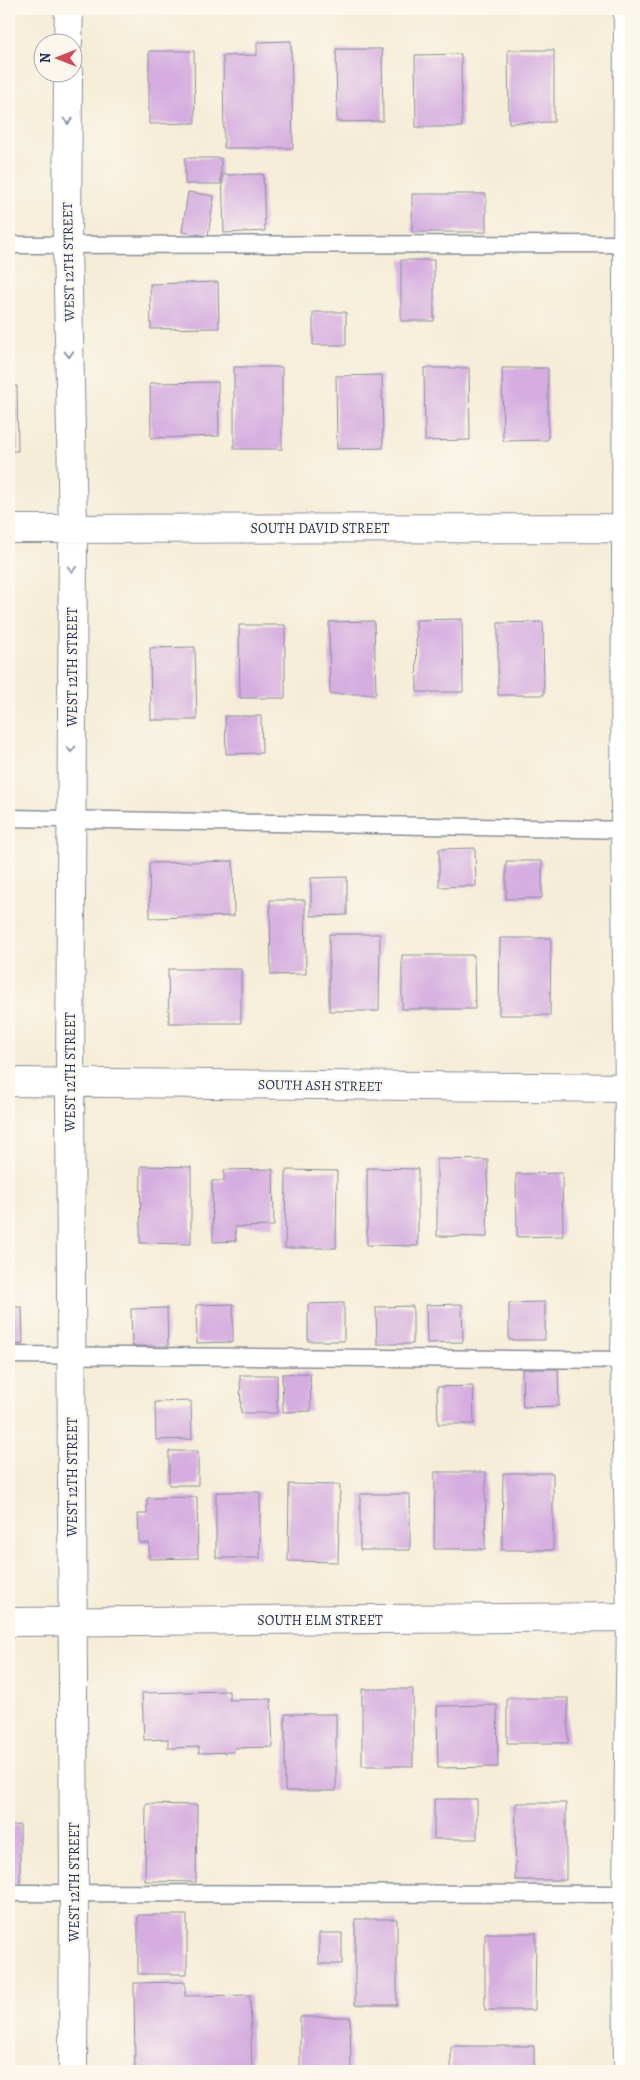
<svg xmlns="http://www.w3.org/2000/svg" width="640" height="2080" font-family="Alegreya,serif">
	<rect width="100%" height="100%" fill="#fbf7ec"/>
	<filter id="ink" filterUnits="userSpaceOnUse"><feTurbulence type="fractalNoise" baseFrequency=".02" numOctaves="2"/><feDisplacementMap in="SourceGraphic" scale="10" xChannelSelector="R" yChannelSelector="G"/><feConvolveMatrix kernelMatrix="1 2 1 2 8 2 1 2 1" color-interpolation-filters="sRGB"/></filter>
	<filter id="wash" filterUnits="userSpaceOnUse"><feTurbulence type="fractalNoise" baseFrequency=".0096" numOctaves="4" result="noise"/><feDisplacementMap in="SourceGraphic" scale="20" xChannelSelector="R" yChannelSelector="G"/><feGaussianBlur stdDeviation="1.12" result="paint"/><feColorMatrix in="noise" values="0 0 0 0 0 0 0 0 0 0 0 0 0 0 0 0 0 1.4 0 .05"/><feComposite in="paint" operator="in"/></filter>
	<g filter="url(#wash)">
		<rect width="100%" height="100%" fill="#f5edd7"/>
		<g id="blocks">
			<path fill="#d5ade0" d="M291,41L293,148H224L223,56L257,55V42Z
				M336,49H382L383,121L337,122Z
				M508,50H554V122L509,123Z
				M149,51H194L195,123L149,124Z
				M461,54L462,127H416L415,55Z
				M185,158H221V184H185Z
				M263,174L265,231L224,233L222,175Z
				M188,192L214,196L208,236L182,232Z
				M412,194H486V232H412Z
				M401,260H434V321H401Z
				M218,282L219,328L151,329L150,284Z
				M313,312H346V345H313Z
				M234,367H282V449H234Z
				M424,368H469L470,440L425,441Z
				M502,368H548V440L503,441Z
				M382,375L383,448L337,449L336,376Z
				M218,382L219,436L151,438L150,383Z
				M9,386H17L18,451H9Z
				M462,619L463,692H417L416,620Z
				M374,621L376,694H330L329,622Z
				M543,622L544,695H498V623Z
				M239,625H285V698H240Z
				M195,647L197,720H151L150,648Z
				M225,716H261L262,753L226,754Z
				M475,848L476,886L439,887V849Z
				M233,861L234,916L150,918L149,863Z
				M506,861H542V898L506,899Z
				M347,877V915L311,916V878Z
				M270,900H305L306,974L271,975Z
				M329,934H380L379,1011H329Z
				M500,938H551L550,1015H499Z
				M402,955H474L475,1009H402Z
				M168,969H241V1023H169Z
				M437,1159L488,1160L487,1237L437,1236Z
				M141,1166L191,1167V1244L140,1243Z
				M367,1168L418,1169V1246L367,1245Z
				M273,1169L274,1226L235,1227L236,1241L213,1242L212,1181H224V1170Z
				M286,1170L337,1171L336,1248H285Z
				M562,1173L563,1236L517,1237L516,1174Z
				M545,1302V1340H509V1303Z
				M344,1303V1341H308V1304Z
				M233,1304V1342L197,1343L196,1305Z
				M462,1304L463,1342L427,1343L426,1305Z
				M413,1306V1344H377L376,1307Z
				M9,1307H22L23,1344L9,1345Z
				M167,1308L168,1346H132L131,1309Z
				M522,1369H558L559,1406L523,1407Z
				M310,1373L311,1411L283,1412L282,1374Z
				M240,1375H277V1413H241Z
				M473,1386L474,1424H438L437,1387Z
				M191,1401L192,1439L156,1440L155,1402Z
				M169,1451H198V1485H169Z
				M435,1472H486L485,1549H434Z
				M503,1473H553V1550H502Z
				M289,1484L340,1485L338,1562L288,1561Z
				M216,1492H260V1558H216Z
				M360,1494H410V1550H360Z
				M197,1497L198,1558L149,1559V1543H139L138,1514H147V1498Z
				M362,1689H413V1766H362Z
				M229,1691V1700L271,1699L273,1747L234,1748V1752L199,1753V1747L168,1748V1739L144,1740L142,1693Z
				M507,1698H568V1743H507Z
				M497,1705L498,1767L438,1768L437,1706Z
				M285,1714H336V1791H285Z
				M434,1799H477V1839H434Z
				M516,1803H566V1880H515Z
				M146,1804L197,1805L196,1882L145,1881Z
				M20,1825V1885H9V1826Z
				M138,1915H187V1974H138Z
				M355,1919H397V2005H355Z
				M319,1933H342V1964H319Z
				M485,1933H536L535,2010H485Z
				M185,1982V1996L250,1995L252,2071H135L134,1983Z
				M300,2017H350L351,2071H300Z
				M451,2046H534V2071H451Z"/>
		</g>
	</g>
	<g filter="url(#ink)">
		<use href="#blocks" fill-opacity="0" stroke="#888e9a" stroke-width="1"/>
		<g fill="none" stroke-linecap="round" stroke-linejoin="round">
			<defs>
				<path id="lane" d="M9,245L631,244
					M9,818L631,830
					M9,1355L631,1360
					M9,1893L631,1894"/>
				<path id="street" d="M68,42L69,9
					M68,72L67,244L73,528L70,1081L74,1892L73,2071
					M9,529L631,528
					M9,1082L631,1088
					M9,1622L631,1617
					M628,2071L627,1894L631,1617L625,1360L629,1088L625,830L628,9"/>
			</defs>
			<use href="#lane" stroke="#888e9a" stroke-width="19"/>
			<use href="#street" stroke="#888e9a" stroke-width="30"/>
			<use href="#lane" stroke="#fff" stroke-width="16"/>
			<use href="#street" stroke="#fff" stroke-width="28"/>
		</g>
		<defs><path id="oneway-chevron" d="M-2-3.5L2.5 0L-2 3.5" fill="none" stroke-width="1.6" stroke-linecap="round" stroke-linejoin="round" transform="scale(1.25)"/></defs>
		<g stroke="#8d97ae">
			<use href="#oneway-chevron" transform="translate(68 121) rotate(90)"/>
			<use href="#oneway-chevron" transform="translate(69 354) rotate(89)"/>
			<use href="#oneway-chevron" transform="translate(72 569) rotate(90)"/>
			<use href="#oneway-chevron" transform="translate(71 749) rotate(90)"/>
		</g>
	</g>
	<g text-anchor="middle" stroke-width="4.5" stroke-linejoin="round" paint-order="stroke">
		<g font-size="14" fill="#1b2f5e" stroke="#fbf7ec">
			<text transform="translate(68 262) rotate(-91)" y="5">WEST 12TH STREET</text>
			<text x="320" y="533">SOUTH DAVID STREET</text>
			<text transform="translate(72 667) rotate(-90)" y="5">WEST 12TH STREET</text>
			<text transform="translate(70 1072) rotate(-90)" y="5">WEST 12TH STREET</text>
			<text transform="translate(320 1085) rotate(1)" y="5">SOUTH ASH STREET</text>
			<text transform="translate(72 1477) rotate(-90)" y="5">WEST 12TH STREET</text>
			<text x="320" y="1625">SOUTH ELM STREET</text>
			<text transform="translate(74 1882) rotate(-90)" y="5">WEST 12TH STREET</text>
		</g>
	</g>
	<rect width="640" height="2080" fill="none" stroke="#fbf7ec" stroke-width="30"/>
	<g transform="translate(58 58) rotate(270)"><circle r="24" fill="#fbf7ec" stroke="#a1a7b3"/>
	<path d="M0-4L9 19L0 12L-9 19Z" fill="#d1495b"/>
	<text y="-8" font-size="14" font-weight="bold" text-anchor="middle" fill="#1b2f5e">N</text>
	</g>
</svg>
